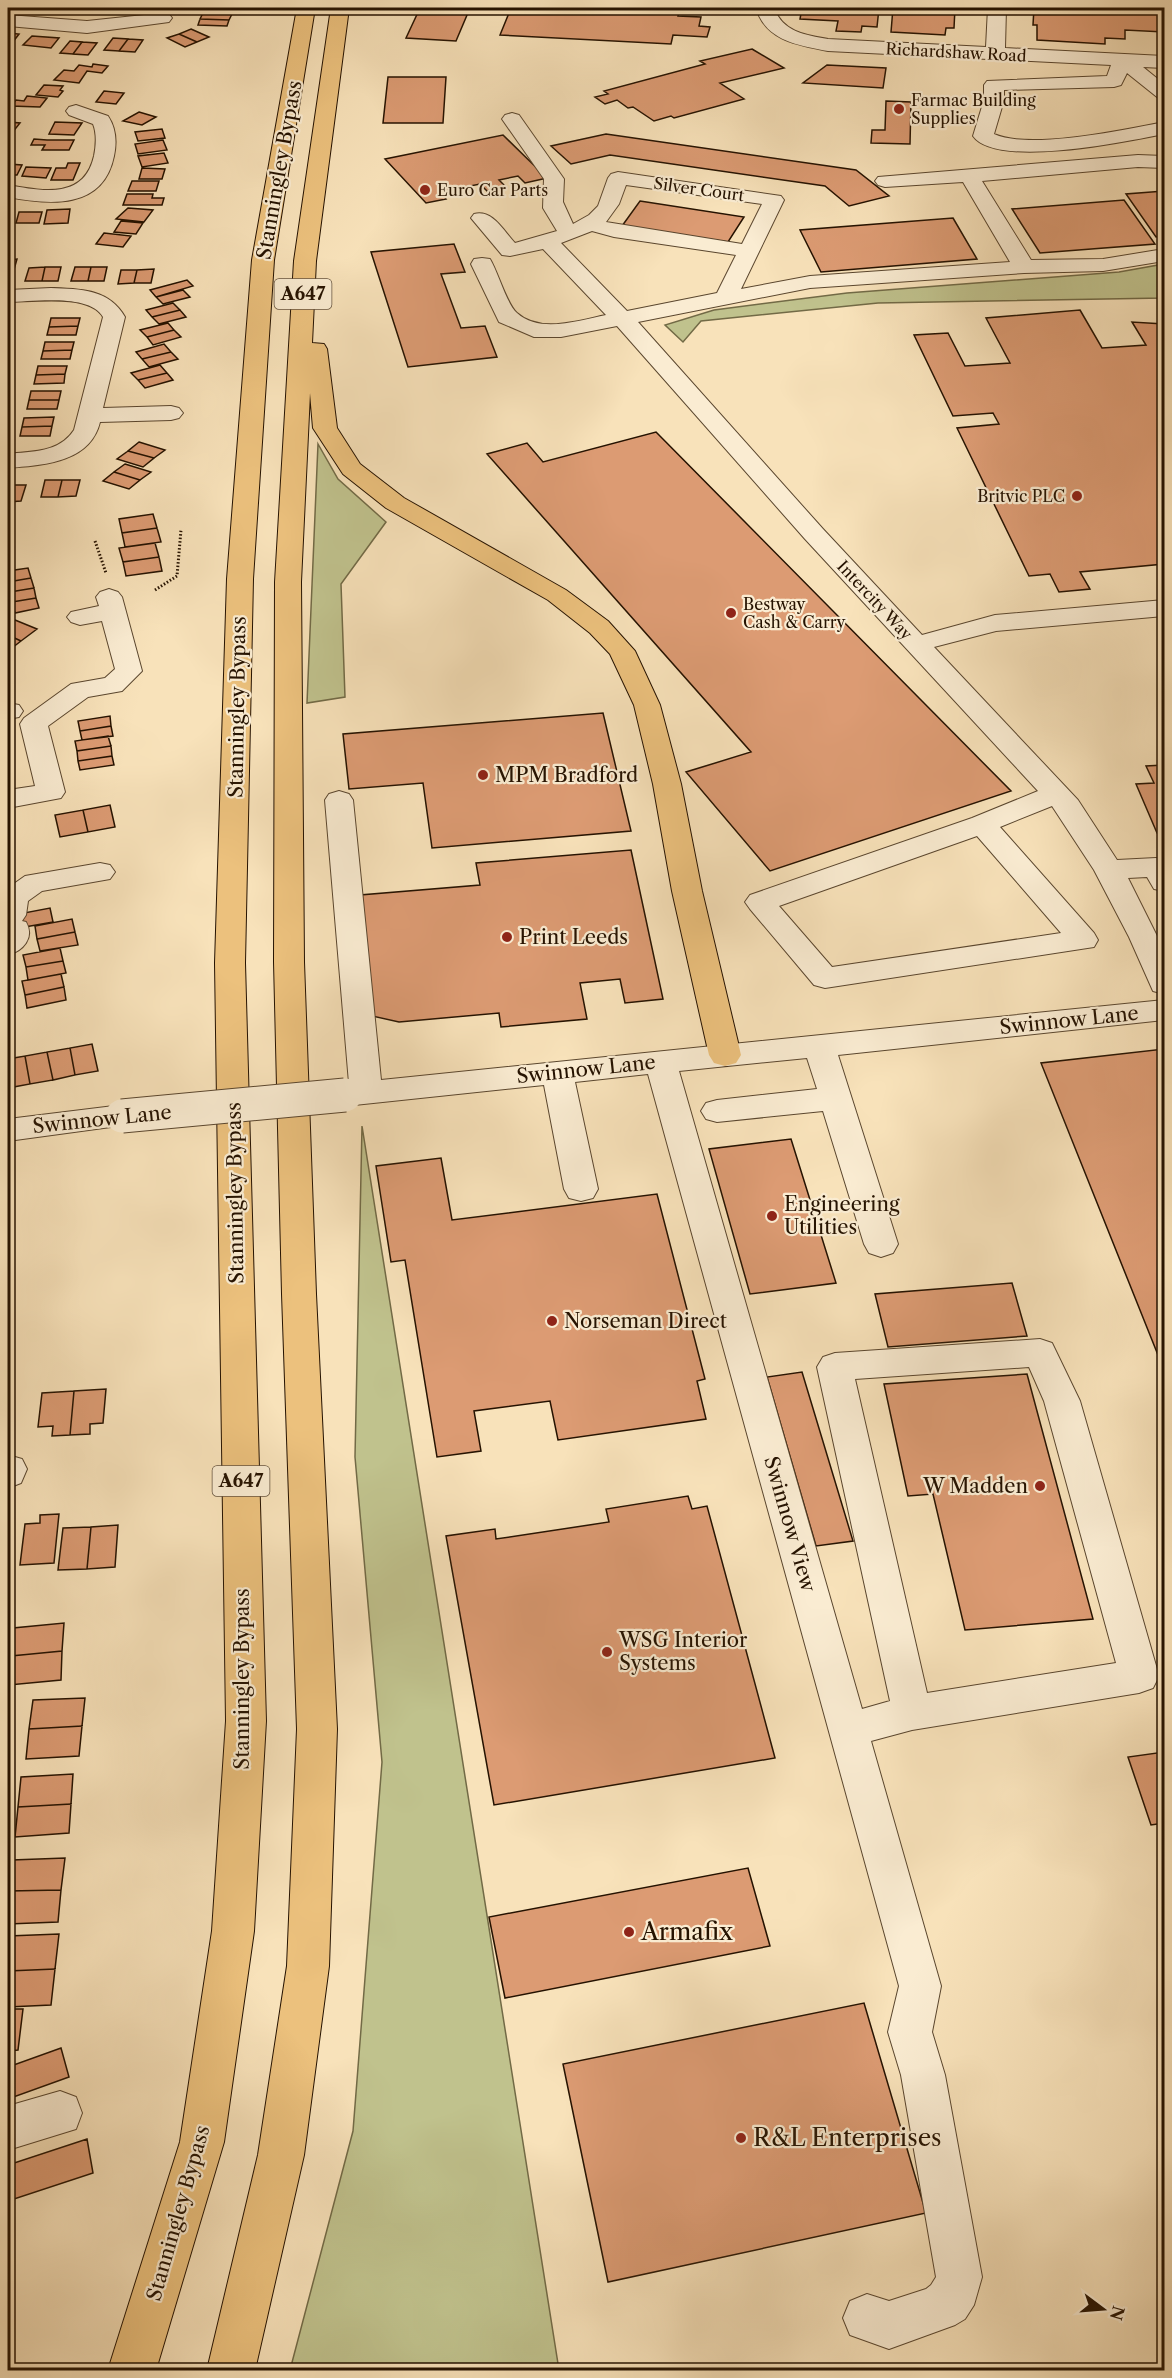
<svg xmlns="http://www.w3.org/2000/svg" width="1172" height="2378" font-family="'Libre Caslon Text',serif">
	<rect width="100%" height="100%" fill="#f8e2ba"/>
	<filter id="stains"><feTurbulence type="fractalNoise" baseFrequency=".00333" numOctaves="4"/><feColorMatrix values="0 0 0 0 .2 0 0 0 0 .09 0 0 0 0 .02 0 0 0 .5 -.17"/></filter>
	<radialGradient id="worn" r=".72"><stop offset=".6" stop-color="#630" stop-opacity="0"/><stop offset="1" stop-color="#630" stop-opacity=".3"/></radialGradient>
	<path fill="#c0c28d" stroke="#726a46" stroke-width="1.5" d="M1164,264V298L878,303L701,321L683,342L665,325L714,310L847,293L1119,272Z
		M318,444L338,479L386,522L341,584L345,697L307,703Z
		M362,1126L559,2370H290L353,2131L382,1762L355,1457Z"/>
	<path fill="#dc9b73" stroke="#251200" stroke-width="1.5" d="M32,8H63L77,10L73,14L29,11Z
		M420,8H470L456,41L406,38Z
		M511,8H697L696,13L679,12L678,16L701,17L699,26L710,27L707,37L673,35L671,44L500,35Z
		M802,8H879L877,27L862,26L861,32L836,31L838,21L800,19Z
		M893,8H955L954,28H946L945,35L891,32Z
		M1034,8H1164V32L1125,30V39L1105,38V44L1037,40V25H1033Z
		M203,13L232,14L229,20L200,19Z
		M200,19L229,20L227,26L198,25Z
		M191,29L209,37L197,42L179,34Z
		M8,33L19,34L9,47L8,46Z
		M179,34L197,42L185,47L167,38Z
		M32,36L59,38L51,48L23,45Z
		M113,38L128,39L119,51L104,50Z
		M128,39L143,40L135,52L119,51Z
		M70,41L82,42L73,54L60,53Z
		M82,42L97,43L88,55L73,54Z
		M752,49L784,68L720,83L744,99L674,118L671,116L654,121L633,107L628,108L617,100L605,104L595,97L608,94L604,91L705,64L700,61Z
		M93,64L108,66L102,73L87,71L79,83L54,80L64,70L74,71L79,65L92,67Z
		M827,65L886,68L883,88L803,83Z
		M388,77H446L443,123H383Z
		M44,85L63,86L60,90L63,91L58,97L36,95Z
		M104,91L124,93L116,104L96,102Z
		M27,96L47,98L40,107L11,106L16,100L24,101Z
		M886,101L911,102L910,144L871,143L872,130H885Z
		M139,112L156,117L142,125L123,121Z
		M8,122L20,123L12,133H8Z
		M55,122L82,123L74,135L49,134Z
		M162,129L165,138L138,141L135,132Z
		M606,134L856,170L889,196L849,206L825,186L610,155L571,164L551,146Z
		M503,135L547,178L525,183L518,176L499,180L506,187L487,191L480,184L440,192L446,199L426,203L385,159Z
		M34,139L47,140H74L69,150H42L45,145H31Z
		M163,140L167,150L138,154L135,144Z
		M164,153L168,163L142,167L138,156Z
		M68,163H80L73,180H51L56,168H66Z
		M8,164L22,165L17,175H9L8,177Z
		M26,167L51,168L46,178L22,176Z
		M142,168L165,169L162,179H139Z
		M132,181H159L156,191H128Z
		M1164,191V236L1156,237L1126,194Z
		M127,194H153L152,198H164L162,205H123Z
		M1124,200L1155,244L1040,253L1012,209Z
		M640,201L744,217L728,242L622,226Z
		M128,208L153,210L144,222L116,219Z
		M70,209L68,223L44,224L47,210Z
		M19,212H42L39,223H16Z
		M953,218L977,259L821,272L800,230Z
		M121,221L143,223L136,234L114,232Z
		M104,233L131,236L123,247L96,244Z
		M454,244L465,272L441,274L461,328L485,326L497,357L408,367L371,252Z
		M17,259L13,273H8V260Z
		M45,267H61L58,281H42Z
		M45,267L42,281H25L29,268Z
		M75,267H91L88,281H71Z
		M91,267H107L104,281H88Z
		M154,269L151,283H134L137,270Z
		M121,270H137L134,283L118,284Z
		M187,280L193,286L156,297L150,290Z
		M183,290L190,297L163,304L156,297Z
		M173,303L180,310L152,317L146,310Z
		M180,310L186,317L159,324L152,317Z
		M1080,310L1102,348L1146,345L1132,322L1164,324V564L1080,572L1090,589L1059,592L1050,574L1029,576L957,428L999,424L993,413L953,416L914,335L948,333L965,366L1010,363L986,318Z
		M51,318H80L78,326L49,327Z
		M168,323L174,330L147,337L140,330Z
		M78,326L76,335H47L49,327Z
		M174,330L181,337L153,345L147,337Z
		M45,342H74L72,350L43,351Z
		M164,344L171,352L142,359L136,352Z
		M72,350L70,359H41L43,351Z
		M171,352L178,359L149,367L142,359Z
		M160,365L167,373L138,380L131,373Z
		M38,366H67L65,374L36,375Z
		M167,373L173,380L145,388L138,380Z
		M65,374L64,383L34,384L36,375Z
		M31,391H61L59,400H29Z
		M29,400H59L57,409H27Z
		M54,417L52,426L22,427L24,418Z
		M52,426L50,436H20L22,427Z
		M656,432L1011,791L770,871L686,772L751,752L487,454L527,443L543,462Z
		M139,442L165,450L154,458L128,451Z
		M128,451L154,458L143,467L117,459Z
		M125,464L151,472L140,480L114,472Z
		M114,472L140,480L129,489L103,481Z
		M45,480H62L58,497H41Z
		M62,480H80L76,496L58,497Z
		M8,485H26L21,501L8,502Z
		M153,514L157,528L122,533L119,519Z
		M157,528L161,542L125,547L122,533Z
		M155,543L159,557L123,562L119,548Z
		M159,557L162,571L126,576L123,562Z
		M28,568L31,578L8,582V571Z
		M31,578L34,588L10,592L8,582Z
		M34,588L36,598L12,602L10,592Z
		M36,598L39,608L15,613L12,602Z
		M15,620L37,629L21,641L8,635V626Z
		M8,635L21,641L8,651Z
		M603,713L631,831L432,848L423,783L349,789L343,734Z
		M110,716L111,726L80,731L78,721Z
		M111,726L113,736L82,740L80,731Z
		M108,736L111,746L77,751L75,741Z
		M111,746L112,756L78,761L77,751Z
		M112,756L114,765L80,770L78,761Z
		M1164,765V835L1163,832L1157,833L1136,784L1154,783L1146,766Z
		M110,805L115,827L88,832L83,810Z
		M83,810L88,832L60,837L55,815Z
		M631,850L663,999L625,1003L620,979L580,983L587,1019L501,1027L499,1013L399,1022L372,1016L360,895L480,885L476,863Z
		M50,908L53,922L8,930V916Z
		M72,919L75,932L37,939L35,926Z
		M75,932L78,945L40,951L37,939Z
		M60,948L63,961L26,967L23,955Z
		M63,961L66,973L28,980L26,967Z
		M61,974L64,987L25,995L22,981Z
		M64,987L66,1000L27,1008L25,995Z
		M92,1044L98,1071L75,1075L70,1048Z
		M70,1048L75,1075L53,1080L47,1052Z
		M1164,1049V1370L1041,1063Z
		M47,1052L53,1080L30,1084L25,1056Z
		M25,1056L30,1084L8,1088V1059Z
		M791,1139L836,1283L750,1294L709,1149Z
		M441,1158L452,1220L657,1194L705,1379L697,1381L706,1419L558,1440L550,1401L474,1411L481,1451L437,1457L405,1260L391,1262L376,1166Z
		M1012,1283L1027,1336L888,1347L875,1294Z
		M802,1372L853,1541L816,1546L767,1377Z
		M1027,1374L1093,1619L965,1630L933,1494L908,1496L884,1384Z
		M106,1389L103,1423L90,1424V1434L70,1435L74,1391Z
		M74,1391L70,1435L52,1436L53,1426L38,1427L42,1393Z
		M688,1496L692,1509L707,1506L775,1758L494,1805L446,1536L495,1529L496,1539L609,1522L606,1509Z
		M59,1514L54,1563L20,1565L25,1524L40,1523V1515Z
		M118,1525L115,1567L87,1569L91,1527Z
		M91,1527L87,1569L58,1570L63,1528Z
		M64,1623L62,1651L11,1656L13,1628Z
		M62,1651L61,1680L9,1685L11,1656Z
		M85,1698L82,1726L29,1729L33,1700Z
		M82,1726L79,1756L26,1759L29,1729Z
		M1164,1752V1823L1151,1825L1128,1757Z
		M73,1774L71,1804L18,1807L21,1777Z
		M71,1804L69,1833L15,1837L18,1807Z
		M65,1858L61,1890L8,1891L12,1860Z
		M748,1868L770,1946L505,1998L489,1917Z
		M61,1890L58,1922L8,1924V1891Z
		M59,1934L55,1969L8,1971V1936Z
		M55,1969L51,2005L8,2007V1971Z
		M864,2003L926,2213L608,2282L563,2064Z
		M8,2009H23L18,2050L8,2051Z
		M61,2048L69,2077L8,2099V2067Z
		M87,2139L93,2173L8,2201V2165Z"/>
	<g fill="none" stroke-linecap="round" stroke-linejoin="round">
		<defs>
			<path id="minor" d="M756,8H774C783,32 805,35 828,39L986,47L988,8H1006L1005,48L1164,56V68L1143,67L1164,84V99L1157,97L1127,73L1121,85L1114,87L1004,90V100L994,134C1029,150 1124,130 1164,122V134C1129,141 996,169 973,136L984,100V85L987,81L1107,76L1111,65L828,51C798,45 766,41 756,8Z
				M163,13L169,14L172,18L169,22L87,33L8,26V15L87,21Z
				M76,105L108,116C116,128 117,142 114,156C103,210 50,205 8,197V185C42,191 84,200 94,156C96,146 97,134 93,124L69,115L66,111L69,107Z
				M512,113L519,115L564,179L563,202L573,224L589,215L598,206L608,178L611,174L618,172L781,196L784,200L741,289L810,276L1010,262L963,182L885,187L878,185L875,181L878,177L1138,155L1164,156V168L1138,167L982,181L1031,260L1103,259L1164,249V261L1103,271L1024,273L810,288L638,322L823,529L922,635L995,615L1164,600V616L996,631L934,647L1078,800L1117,860L1156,858L1164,860V891L1154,889L1147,877L1128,878L1164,950V994L1153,991L1129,937L1094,870L1052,806L1000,827L1094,933L1098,940L1094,947L825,988L814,985L750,909L745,902L750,895L972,818L1038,791L805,539L617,326L561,337H534L499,322L471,264L474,259L482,258L490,259C498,272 507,305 517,313C540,334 580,320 606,315L543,249L510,256L502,255L471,218L474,214C492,209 503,230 515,243L557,231L543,208L544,179L502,119L505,115ZM626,185L762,204L742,244L606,222L619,204ZM592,231L614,237L736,255L717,293L627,311L561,243ZM977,836L1061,933L832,967L779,906Z
				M51,288C81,289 109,289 125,317L103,408L171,406L179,408L183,413L179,418L171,420L100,422C90,463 43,465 8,468V454C32,451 59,453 74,430L103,317C89,293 32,302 8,302V290Z
				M109,589L118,592L122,597L142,671L122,691L88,697L48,726L65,792L61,798L8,808V790L35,786L20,724L24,718L71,684L105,678L115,669L102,621L80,625L71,622L67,617L71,612L99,606L96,597L100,592Z
				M8,703L19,705L23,711L19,717L8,719Z
				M339,791L349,794L353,800L381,1080L1164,1000V1020L838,1055L898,1244L893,1253L881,1257L869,1253L864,1244L823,1111L717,1122L706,1119L701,1111L706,1103L717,1100L817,1089L807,1058L679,1071L862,1709L890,1701L817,1367L823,1357L835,1353L1040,1339L1052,1343L1080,1401L1159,1676L1153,1688L1139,1693L912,1730L871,1741L941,1986L932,2032L945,2075L982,2277L974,2305L965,2319L955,2325L889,2349L850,2335L843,2318L850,2301L867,2294L889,2301L926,2289L931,2285L936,2277L901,2075L888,2032L899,1986L648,1074L575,1082L598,1189L593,1198L581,1201L569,1198L564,1189L544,1085L345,1106L334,1103L329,1095L334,1087L349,1083L325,800L329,794ZM1029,1367L1044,1401L1116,1663L927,1693L855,1379Z
				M100,863L110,865L115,872L110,879L42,891L28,901L26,915L22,921L26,922C35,938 23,951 8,955V888L25,876Z
				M122,1105L133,1108L138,1116L133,1124L8,1141V1119Z
				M8,1455L22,1459L27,1469L21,1483L8,1488Z
				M60,2091L76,2097L82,2113L76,2129L8,2150V2106Z"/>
			<path id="highway" d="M297,8H315L274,260L253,579L245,963L266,1721L254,1931L224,2142L156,2370H108L180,2142L212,1931L226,1721L215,963L227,579L252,260Z
				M331,8H349L316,261L312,343L324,344L327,349L337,428L360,464L404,498L566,590L608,621L635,651L660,705L681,784L702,891L741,1055L736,1063L725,1066L714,1063L709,1055L672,891L653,784L634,705L610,654L590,633L548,600L386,508L343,474L313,428L310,393L301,582L304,962L316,1294L337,1729L329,1966L304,2155L255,2370H207L258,2155L287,1966L297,1729L282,1294L274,962L275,582L294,261Z"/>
		</defs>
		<use href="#minor" stroke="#5a462e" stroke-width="2"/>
		<use href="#highway" stroke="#251200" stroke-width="2"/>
		<path stroke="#251200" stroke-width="3" stroke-dasharray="1.5 2" stroke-linecap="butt" d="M95,541L106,573
			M155,590L177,576L181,530"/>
		<use href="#minor" fill="#faecd2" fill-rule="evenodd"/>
		<use href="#highway" fill="#ecc17d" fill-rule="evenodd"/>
		<defs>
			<path id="minor-bridge" d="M122,1116L345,1095"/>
		</defs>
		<use href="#minor-bridge" stroke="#5a462e" stroke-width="35" stroke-linecap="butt"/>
		<use href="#minor-bridge" stroke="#faecd2" stroke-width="33"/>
	</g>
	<g fill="#8f2418" stroke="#faecd2" stroke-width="2">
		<circle cx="899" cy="109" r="6"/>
		<circle cx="425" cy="190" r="6"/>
		<circle cx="1077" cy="496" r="6"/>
		<circle cx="731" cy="613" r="6"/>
		<circle cx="483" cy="775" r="6"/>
		<circle cx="507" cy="937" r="6"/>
		<circle cx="772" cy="1216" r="6"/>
		<circle cx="552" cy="1321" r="6"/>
		<circle cx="1040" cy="1486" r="6"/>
		<circle cx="607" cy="1652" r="6"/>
		<circle cx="629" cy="1932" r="6"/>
		<circle cx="741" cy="2138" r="6"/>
	</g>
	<g text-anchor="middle" stroke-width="4.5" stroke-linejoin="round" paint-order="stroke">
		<g font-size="16" fill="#251200" stroke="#faecd2">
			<text transform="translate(956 52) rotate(3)" y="6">Richardshaw Road</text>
			<text transform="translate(699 189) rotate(8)" y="6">Silver Court</text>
			<text transform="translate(875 600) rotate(47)" y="6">Intercity Way</text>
		</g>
		<g font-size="16" fill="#251200" stroke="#faecd2" text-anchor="start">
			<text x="911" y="106">Farmac Building<tspan x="911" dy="18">Supplies</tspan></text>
			<text x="437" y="196">Euro Car Parts</text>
			<text x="1065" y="502" text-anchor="end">Britvic PLC</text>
			<text x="743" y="610">Bestway<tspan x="743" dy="18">Cash &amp; Carry</tspan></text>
		</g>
		<g fill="#faecd2" stroke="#65533f" stroke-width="1.5">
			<rect x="274.5" y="279" width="57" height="30" rx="4.5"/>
			<rect x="212.5" y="1466" width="57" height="30" rx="4.5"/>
		</g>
		<g font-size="18" font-weight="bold" fill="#251200">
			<text x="303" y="300">A647</text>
			<text x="241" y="1487">A647</text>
		</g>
		<g font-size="20" fill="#251200" stroke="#faecd2">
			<text transform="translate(279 170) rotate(-80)" y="7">Stanningley Bypass</text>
			<text transform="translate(237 707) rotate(-89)" y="7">Stanningley Bypass</text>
			<text transform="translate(1069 1020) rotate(-6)" y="7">Swinnow Lane</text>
			<text transform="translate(586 1069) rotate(-6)" y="7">Swinnow Lane</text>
			<text transform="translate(102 1119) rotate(-6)" y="7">Swinnow Lane</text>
			<text transform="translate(235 1193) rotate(-91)" y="7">Stanningley Bypass</text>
			<text transform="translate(790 1524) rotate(74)" y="7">Swinnow View</text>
			<text transform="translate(242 1679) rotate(-90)" y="7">Stanningley Bypass</text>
			<text transform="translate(178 2213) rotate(-74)" y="7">Stanningley Bypass</text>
		</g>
		<g font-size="20" fill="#251200" stroke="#faecd2" text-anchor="start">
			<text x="495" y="782">MPM Bradford</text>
			<text x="519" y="944">Print Leeds</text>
			<text x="784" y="1211">Engineering<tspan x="784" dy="23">Utilities</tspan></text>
			<text x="564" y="1328">Norseman Direct</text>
			<text x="1028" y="1493" text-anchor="end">W Madden</text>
			<text x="619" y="1647">WSG Interior<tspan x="619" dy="23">Systems</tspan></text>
		</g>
		<g font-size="24" fill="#251200" stroke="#faecd2" text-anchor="start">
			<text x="641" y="1940">Armafix</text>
			<text x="753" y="2146">R&amp;L Enterprises</text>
		</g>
	</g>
	<rect width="1172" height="2378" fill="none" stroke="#f8e2ba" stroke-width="30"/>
	<rect x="9" y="9" width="1154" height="2360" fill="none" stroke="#251200" stroke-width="3"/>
	<rect x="15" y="15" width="1142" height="2348" fill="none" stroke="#251200" stroke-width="1.5"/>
	<g transform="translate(1103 2309) rotate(106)" stroke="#faecd2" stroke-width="4.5" paint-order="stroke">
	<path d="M0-4.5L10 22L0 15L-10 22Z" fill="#251200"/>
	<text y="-9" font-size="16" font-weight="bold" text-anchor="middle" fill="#251200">N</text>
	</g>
	<rect width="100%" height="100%" filter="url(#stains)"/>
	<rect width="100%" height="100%" fill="url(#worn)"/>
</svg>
